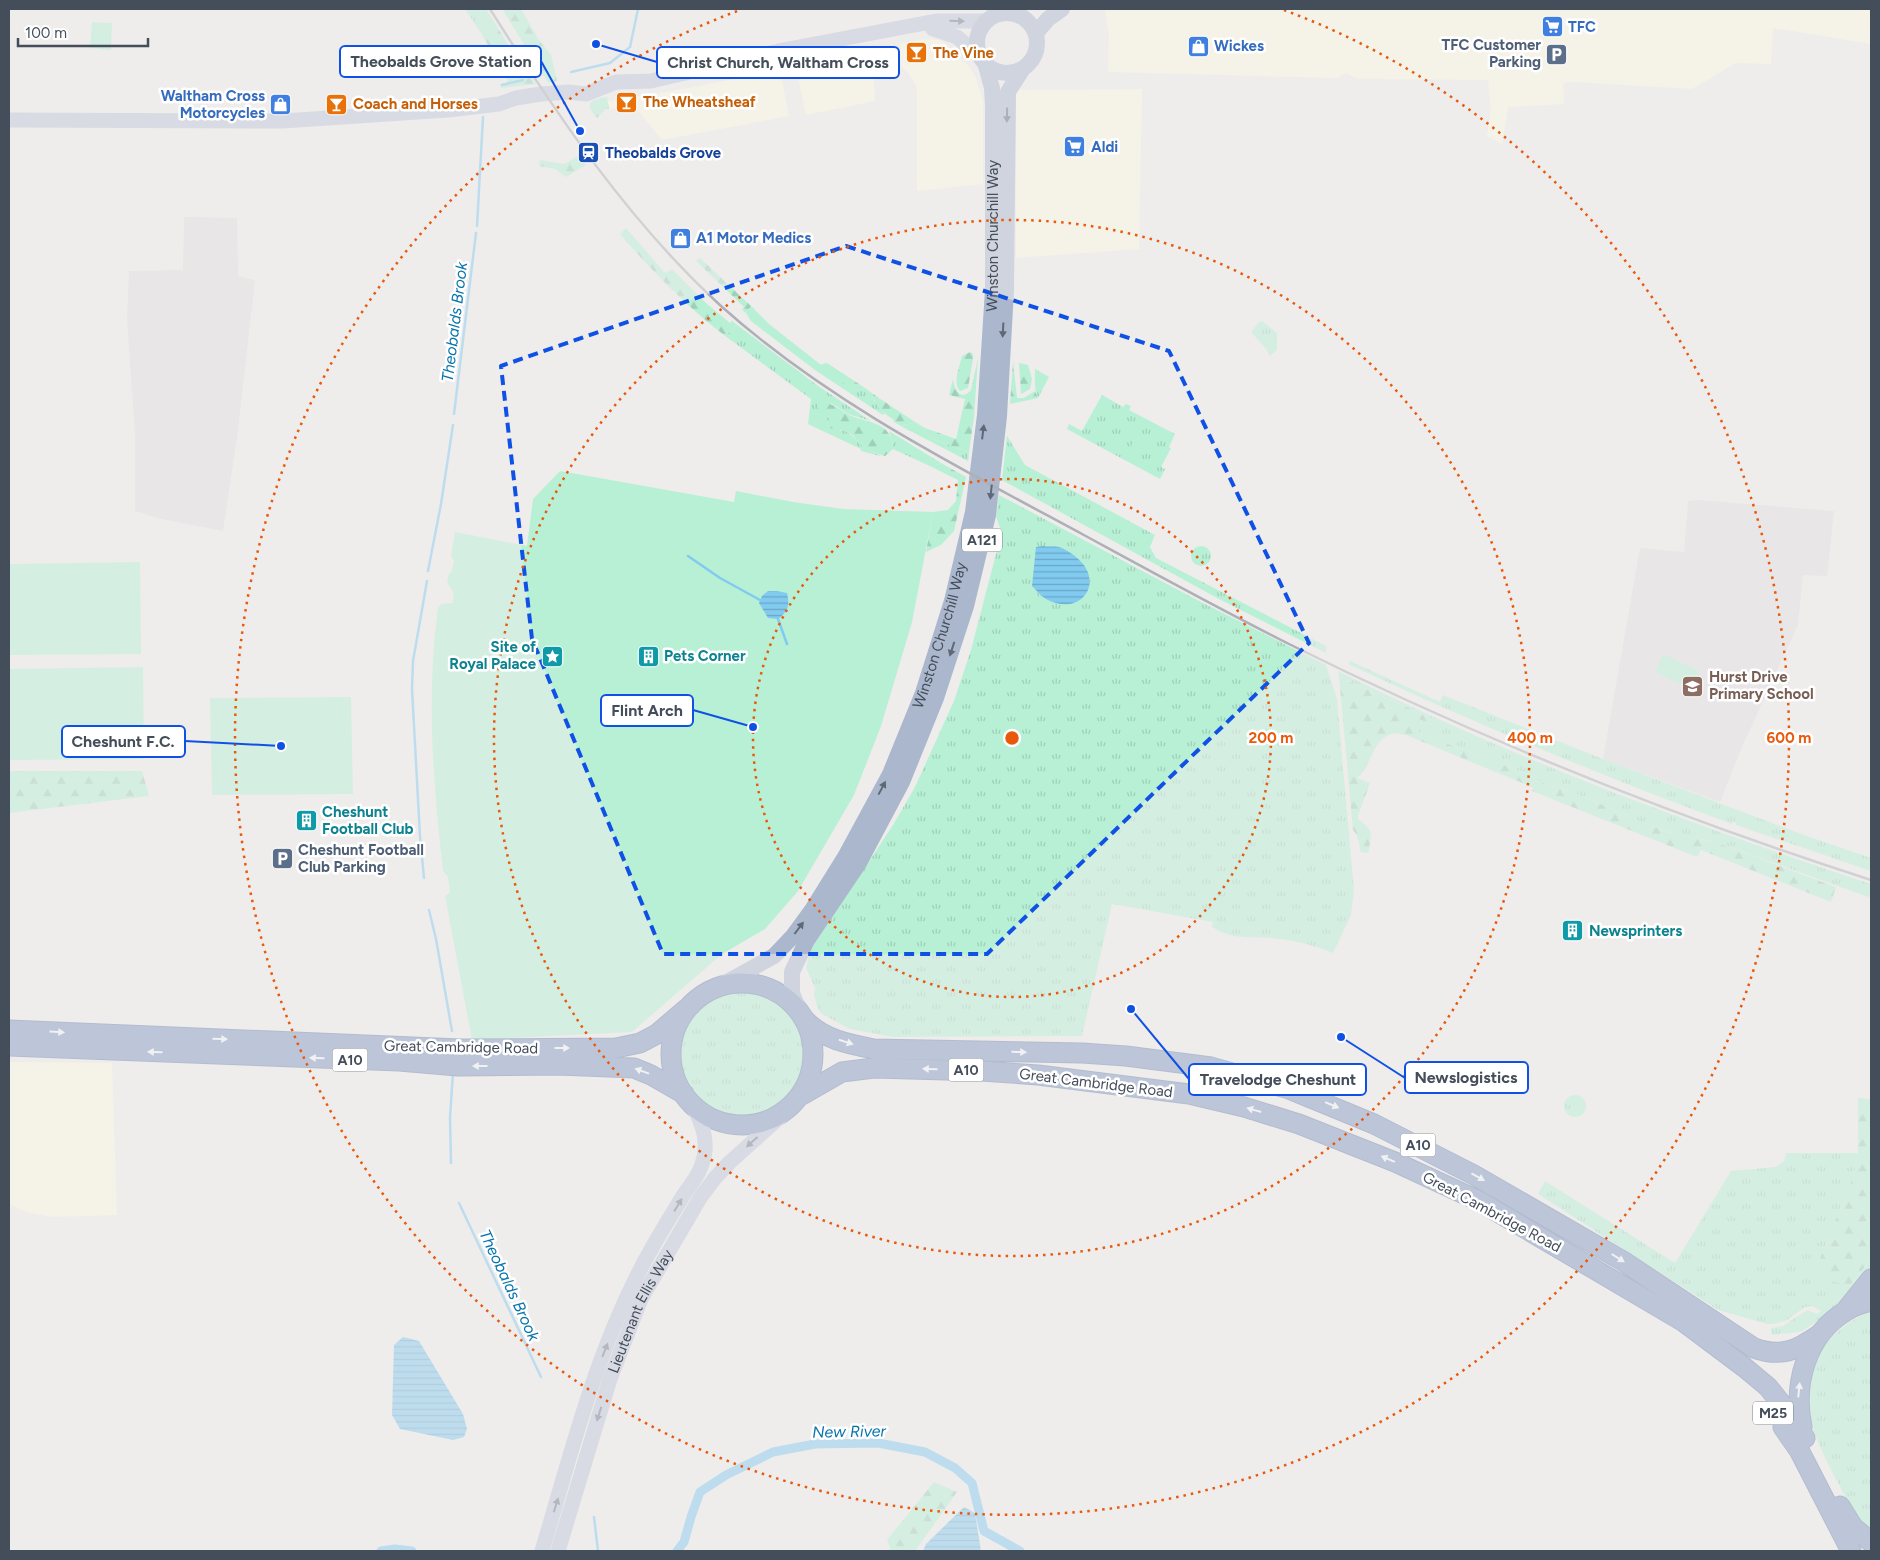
<svg xmlns="http://www.w3.org/2000/svg" width="1880" height="1560" font-family="Figtree,sans-serif">
	<defs>
		<pattern id="grass-tufts" width="24" height="20" patternUnits="userSpaceOnUse" patternTransform="scale(1.25)"><rect width="24" height="20" fill="#b7f0d5"/><path d="M3 7l-1-3M5 7V3M7 7l1-3M15 17l-1-3M17 17v-4M19 17l1-3" fill="none" stroke="#9fcfb9"/></pattern>
		<pattern id="forest-firs" width="22" height="20" patternUnits="userSpaceOnUse" patternTransform="scale(1.25)"><rect width="22" height="20" fill="#b7f0d5"/><path d="M5 1l3.5 6h-7zM16 11l3.5 6h-7z" fill="#9fcfb9"/></pattern>
		<pattern id="water-rules" width="6" height="5" patternUnits="userSpaceOnUse" patternTransform="scale(1.25)"><rect width="6" height="5" fill="#81caf0"/><path d="M0 2.5h6" fill="none" stroke="#6ba6c5"/></pattern>
	</defs>
	<rect width="100%" height="100%" fill="#efecec"/>
	<path fill="#fcf8e3" d="M1105,9H1871V44L1773,28L1771,64L1736,63L1692,89L1574,82L1563,83L1564,104L1508,107L1502,144L1487,136L1491,108L1488,80L1367,79H1358L1346,73L1337,78L1108,72L1109,36Z
		M927,39L940,40L946,44L967,64L976,78L983,101V184L917,191V87L907,71L901,67L900,53V43Z
		M873,57L875,101L806,115L798,77L799,73Z
		M776,70H780L789,116L662,140L636,108L609,109L608,101L690,88Z
		M1142,89L1139,249L1016,258V90Z
		M9,1062L112,1063L117,1215L52,1217L26,1212L9,1204Z"/>
	<path fill="#e0ddde" d="M184,217L237,218L238,276L255,280L238,430L223,531L157,518L135,511V435L127,318L129,271L183,270Z
		M1698,500L1834,511L1827,576L1803,575L1798,625L1742,747L1720,802L1603,759L1640,548L1684,552L1688,501Z"/>
	<path fill="url(#grass-tufts)" d="M465,9H486L494,21L481,23L479,30Z
		M751,306L769,324L854,391L865,388L873,394L874,401L884,413L883,415L815,370L751,321L746,313Z
		M1262,321L1277,333V350L1270,356L1266,349L1251,332L1258,323Z
		M736,324L818,386L871,421L848,414L831,403L827,416L841,431L844,430C852,434 856,441 863,446C868,450 874,451 880,456L861,451V449L808,424L811,399L724,335L732,331Z
		M1035,369L1049,377L1038,398C1034,390 1035,378 1035,369Z
		M1102,395L1123,407L1126,404L1131,406L1129,410L1175,434L1169,447L1171,448L1161,467L1165,469L1160,479L1067,429L1069,424L1082,431Z
		M915,422L925,428L930,438L969,452L968,461L901,426Z
		M889,431L941,463L932,467L893,449L892,441Z
		M1007,436L1025,465L1155,535L1150,547L1156,558L1326,646V653L1219,599L1002,480Z
		M999,495L1199,601L1326,665L1337,699L1354,890L1351,915L1333,953C1314,945 1293,940 1272,938C1245,935 1238,942 1212,927L1213,922L1112,904L1082,1036L893,1037L850,1029L822,1014L818,1009L814,995L815,988L806,968L810,951L893,825L915,787L954,701L971,650L996,554L1001,531L996,516Z
		M1191 556a10 10 0 1 1 20 0a10 10 0 1 1-20 0Z
		M1350,661L1440,702L1443,695L1603,759L1804,835L1871,858V871L1736,825V823L1733,822L1732,824C1602,776 1474,723 1348,664Z
		M1338,671C1509,757 1690,824 1871,884V898L1713,841C1662,836 1618,810 1571,792C1552,785 1543,785 1525,773L1419,733V719L1441,729L1443,723L1339,677Z
		M678 1054a65 65 0 1 1 130 0a65 65 0 1 1-130 0Z
		M1564 1106a11 11 0 1 1 22 0a11 11 0 1 1-22 0Z
		M1786,1153H1858L1853,1178L1817,1266L1818,1273L1850,1286L1871,1259V1267L1869,1272L1856,1286L1824,1317L1800,1332L1772,1335L1771,1328L1783,1326L1807,1310L1817,1314L1821,1311L1812,1306L1805,1307L1787,1320L1774,1324H1767L1718,1310L1538,1194L1545,1181L1675,1263L1731,1171L1776,1167L1784,1161Z
		M1871,1312V1533C1855,1518 1846,1498 1836,1479C1811,1430 1786,1382 1833,1336C1844,1326 1856,1316 1871,1312Z"/>
	<path fill="url(#forest-firs)" d="M502,9H521L539,40L551,55L557,80L555,82L548,83Z
		M487,21H494L513,53L536,84L501,88L500,84L508,83L506,75L479,30L480,23Z
		M607,97L609,109H606L597,118C583,103 591,99 607,97Z
		M579,155L586,165L566,177L555,169L539,166L540,160L565,164Z
		M626,228L665,273L672,269L707,304L730,323L732,321L736,324L732,331L724,335C684,304 653,272 620,234Z
		M700,258L751,306L746,313L742,310L744,307L696,261Z
		M970,352L973,354V359L968,388L960,391C952,383 960,366 962,356Z
		M978,358L974,417L969,452L930,438L925,428L956,439L965,399L949,395L953,379C954,390 961,402 971,390Z
		M1013,361L1017,398H1024L1035,391L1038,398L1010,404Z
		M827,363L865,388L854,391L819,365Z
		M1019,363L1028,365L1032,379L1030,389L1021,394Z
		M873,394L915,422L901,426L894,422L893,419C883,413 874,406 873,394Z
		M823,402C833,404 839,409 847,414C867,424 892,420 893,449L885,456C881,456 863,447 860,444C856,440 852,432 845,431C839,429 833,431 827,426L829,418L827,416L823,415L818,407L819,404Z
		M941,463L966,477L954,531L941,545L926,552L933,512L948,510L956,501L958,480L932,467Z
		M1339,677L1443,723L1441,729L1419,719V733L1525,773C1543,785 1552,785 1571,792C1618,810 1662,836 1713,841L1836,887L1831,902L1701,850L1697,857L1532,791L1533,788L1527,785L1406,735C1373,725 1375,764 1357,778L1370,783L1358,816V819C1374,830 1371,833 1369,851L1367,853L1361,852L1357,835L1353,830Z
		M9,771H142L149,796L9,813Z
		M1858,1098L1871,1099V1259L1850,1286L1829,1280L1818,1273L1817,1266L1853,1177L1858,1153Z
		M934,1482L957,1492L915,1551H891L887,1540Z"/>
	<path fill="#b7f0d5" d="M92,22L112,23L111,50L90,48Z
		M1141,433L1147,435L1150,439V447L1146,454L1139,455L1133,451L1131,445L1134,443L1136,435Z
		M560,471L734,502L736,491L793,502L843,509L933,512L912,622L881,726L854,795L798,891L765,929L722,954L632,1032L472,1040L445,896L450,892L448,877L443,871C433,781 426,699 438,608L441,604L452,603C456,593 452,591 447,582L449,573H451L454,561L451,556L455,532L527,546L533,499Z
		M140,562L141,654L9,655V564Z
		M1663,654L1699,671L1690,689L1655,672Z
		M143,667L144,759L9,760V669Z
		M351,697L353,794L212,795L210,698Z"/>
	<path fill="url(#water-rules)" d="M1043,546C1048,547 1054,546 1059,547C1065,549 1071,553 1076,557C1107,582 1080,618 1046,599C1041,596 1036,590 1032,586L1036,547Z
		M768,591H777L787,593C790,606 788,611 778,619L768,618L759,603L762,596Z
		M403,1337L419,1341L463,1414L467,1429L464,1437L453,1440L400,1429L392,1415L394,1345Z
		M964,1507L975,1513L981,1551H923L926,1544Z"/>
	<g fill="none" stroke-linecap="round" stroke-linejoin="round">
		<path stroke="#81caf0" stroke-width="2.5" d="M571,72L610,63L630,47L638,9
			M502,85L523,80
			M477,226L483,117
			M454,414L476,233
			M688,556L720,578L760,600
			M428,571L441,504L453,425
			M778,619L787,644
			M424,878L420,836L412,689L413,661L427,581
			M429,910L436,939L452,1031
			M451,1163L450,1117L453,1073
			M459,1203L541,1377
			M594,1517L598,1551"/>
		<path stroke="#81caf0" stroke-width="9" d="M381,1551L395,1549L412,1551
			M677,1551L684,1542L691,1517L700,1492L726,1475L773,1452L815,1444L878,1443L925,1452L955,1468L972,1483L984,1531L1020,1551"/>
		<defs>
			<path id="highway" d="M671 1054a71 71 0 1 1 142 0a71 71 0 1 1-142 0Z
				M804,1019C822,1039 848,1044 874,1049L1082,1053L1126,1056L1211,1067L1289,1089L1374,1124L1474,1175L1623,1261L1754,1348C1782,1358 1797,1350 1820,1334
				M9,1030L460,1049L616,1048L640,1043L657,1034L691,1005
				M9,1046L399,1061L458,1066L558,1065L634,1068L651,1075L684,1094
				M802,1095L842,1072L874,1068L981,1071L1038,1075L1189,1094L1244,1107L1299,1124L1395,1162L1477,1200L1684,1322L1744,1367L1768,1387L1788,1412L1805,1438
				M1846,1310L1871,1279
				M1783,1427L1799,1450L1851,1551
				M1802,1427C1793,1384 1806,1335 1846,1311C1853,1306 1863,1303 1871,1301
				M1840,1506L1853,1527L1871,1542"/>
		</defs>
		<use href="#highway" stroke="#6c82aa" stroke-width="21"/>
		<g stroke="#bdc6d7" stroke-width="15">
			<path d="M929,23L933,29L957,37L979,56"/>
			<path d="M9,120L283,121L448,110L499,104L516,98L541,94L568,92L586,94L616,82L651,81L783,50L936,21H986"/>
			<path d="M542,1551C569,1461 592,1367 634,1282C648,1252 666,1224 683,1196C689,1186 699,1176 702,1164C710,1142 702,1122 691,1103"/>
			<path id="s1" d="M558,1551L610,1379L641,1299L700,1198L715,1178L730,1162L789,1109"/>
		</g>
		<g stroke="#aab7cd" stroke-width="16">
			<circle cx="1007" cy="43" r="30"/>
			<path d="M1036,33L1048,19L1062,9"/>
			<path id="s2" d="M720,986L774,956L793,936L812,910L845,857L890,774L923,693L952,601L973,512L985,415L993,290V106L992,88L986,66"/>
			<path d="M800,1013L792,993V972L806,942L859,863L902,782L936,698L966,606L988,515L999,416L1006,290L1008,92L1022,70"/>
		</g>
		<use href="#highway" stroke="#8197be" stroke-width="19"/>
		<path stroke="#aeb0b7" stroke-width="2.5" d="M490,9C557,115 628,221 721,306C828,402 956,466 1082,534C1150,571 1219,609 1289,644C1476,737 1672,816 1871,880"/>
	</g>
	<defs><path id="oneway-solid" d="M-6-.8H1V-3.2L6.5 0L1 3.2V.8H-6Z" transform="scale(1.25)"/></defs>
	<g fill="#6e7786">
		<use href="#oneway-solid" transform="translate(957 21) rotate(1)"/>
		<use href="#oneway-solid" transform="translate(752 1142) rotate(138)"/>
		<use href="#oneway-solid" transform="translate(678 1205) rotate(-59)"/>
		<use href="#oneway-solid" transform="translate(605 1350) rotate(-69)"/>
		<use href="#oneway-solid" transform="translate(599 1414) rotate(108)"/>
		<use href="#oneway-solid" transform="translate(556 1505) rotate(-73)"/>
	</g>
	<g fill="#5e6877">
		<use href="#oneway-solid" transform="translate(1007 115) rotate(91)"/>
		<use href="#oneway-solid" transform="translate(1003 330) rotate(93)"/>
		<use href="#oneway-solid" transform="translate(983 432) rotate(-83)"/>
		<use href="#oneway-solid" transform="translate(991 492) rotate(96)"/>
		<use href="#oneway-solid" transform="translate(952 649) rotate(108)"/>
		<use href="#oneway-solid" transform="translate(882 788) rotate(-62)"/>
		<use href="#oneway-solid" transform="translate(799 928) rotate(-53)"/>
	</g>
	<g fill="#f2f5f8">
		<use href="#oneway-solid" transform="translate(57 1032) rotate(3)"/>
		<use href="#oneway-solid" transform="translate(220 1039) rotate(2)"/>
		<use href="#oneway-solid" transform="translate(846 1042) rotate(17)"/>
		<use href="#oneway-solid" transform="translate(562 1048)"/>
		<use href="#oneway-solid" transform="translate(155 1052) rotate(-178)"/>
		<use href="#oneway-solid" transform="translate(1019 1052) rotate(1)"/>
		<use href="#oneway-solid" transform="translate(317 1058) rotate(-178)"/>
		<use href="#oneway-solid" transform="translate(480 1066) rotate(180)"/>
		<use href="#oneway-solid" transform="translate(930 1069) rotate(-178)"/>
		<use href="#oneway-solid" transform="translate(642 1071) rotate(-160)"/>
		<use href="#oneway-solid" transform="translate(1332 1105) rotate(23)"/>
		<use href="#oneway-solid" transform="translate(1254 1110) rotate(-164)"/>
		<use href="#oneway-solid" transform="translate(1388 1159) rotate(-157)"/>
		<use href="#oneway-solid" transform="translate(1478 1177) rotate(29)"/>
		<use href="#oneway-solid" transform="translate(1618 1258) rotate(32)"/>
		<use href="#oneway-solid" transform="translate(1799 1390) rotate(-84)"/>
	</g>
	<path d="M0 0H1880V1560H0ZM846,246L1169,351L1309,643L987,954H663L532,639L501,366Z" fill="#efecec" fill-opacity=".55" fill-rule="evenodd"/>
	<path fill="none" stroke="#1051e5" stroke-width="4" stroke-dasharray="10 6" stroke-linejoin="round" d="M846,246L1169,351L1309,643L987,954H663L532,639L501,366Z"/>
	<g fill="none" stroke="#e8590c" stroke-width="2.5" stroke-dasharray="2.5 5">
		<circle cx="1012" cy="738" r="259"/>
		<circle cx="1012" cy="738" r="518"/>
		<path d="M1284 10A777 777 0 1 1 740 10"/>
	</g>
	<defs>
		<symbol id="supermarket-square" viewBox="-11 -11 22 22"><rect x="-9" y="-9" width="18" height="18" rx="4" fill="#3f7fe0" stroke="#fff"/><path d="M-6-5.5h2.5l.6 2H6L4.5 2H-2.5L-4.4-4H-6ZM-1.5 3.2a1.3 1.3 0 1 0 .1 0ZM3 3.2a1.3 1.3 0 1 0 .1 0Z" fill="#fff"/></symbol>
		<symbol id="shop-square" viewBox="-11 -11 22 22"><rect x="-9" y="-9" width="18" height="18" rx="4" fill="#3f7fe0" stroke="#fff"/><path d="M-5-2.5h2.3a2.7 3.5 0 0 1 5.4 0H5L5.5 6h-11ZM-1.5-2.5h3a1.5 2.3 0 0 0-3 0Z" fill="#fff"/></symbol>
		<symbol id="bar-square" viewBox="-11 -11 22 22"><rect x="-9" y="-9" width="18" height="18" rx="4" fill="#e8710a" stroke="#fff"/><path d="M-6-5H6L.8 .8V4.5H3.5V6h-7V4.5H-.8V.8Z" fill="#fff"/></symbol>
		<symbol id="parking-square" viewBox="-11 -11 22 22"><rect x="-9" y="-9" width="18" height="18" rx="4" fill="#5c6f8a" stroke="#fff"/><path d="M-3.5-5.5H1a3.5 3.5 0 0 1 0 7H-1V5.5H-3.5ZM-1-3.4V-.6H.8a1.4 1.4 0 0 0 0-2.8Z" fill="#fff"/></symbol>
		<symbol id="station-square" viewBox="-11 -11 22 22"><rect x="-9" y="-9" width="18" height="18" rx="4" fill="#1a4fb4" stroke="#fff"/><path d="M-3-6H3Q5-6 5-4V2Q5 4 3 4L4.5 6H3L1.5 4h-3L-3 6H-4.5L-3 4Q-5 4-5 2V-4Q-5-6-3-6ZM-3.5-4v3h7v-3ZM-3.5 1v1.5H-2V1ZM2 1v1.5H3.5V1Z" fill="#fff"/></symbol>
		<symbol id="sight-square" viewBox="-11 -11 22 22"><rect x="-9" y="-9" width="18" height="18" rx="4" fill="#0f9aa8" stroke="#fff"/><path d="M0-6L1.8-2.2L6-1.7L2.9 1.2L3.7 5.4L0 3.3L-3.7 5.4L-2.9 1.2L-6-1.7L-1.8-2.2Z" fill="#fff"/></symbol>
		<symbol id="building-square" viewBox="-11 -11 22 22"><rect x="-9" y="-9" width="18" height="18" rx="4" fill="#0f9aa8" stroke="#fff"/><path d="M-4-6H4V6H1V3H-1V6H-4ZM-2.5-4.3h1.7v1.8h-1.7ZM.8-4.3h1.7v1.8H.8ZM-2.5-1h1.7V.8h-1.7ZM.8-1h1.7V.8H.8Z" fill="#fff"/></symbol>
		<symbol id="school-square" viewBox="-11 -11 22 22"><rect x="-9" y="-9" width="18" height="18" rx="4" fill="#8d6e63" stroke="#fff"/><path d="M0-5L7-2L0 1L-7-2ZM-4 1L0 2.5L4 1V4Q0 6-4 4Z" fill="#fff"/></symbol>
	</defs>
	<g fill-rule="evenodd">
		<use href="#supermarket-square" x="1540" y="14" width="25" height="25"/>
		<use href="#shop-square" x="1186" y="34" width="25" height="25"/>
		<use href="#bar-square" x="904" y="40" width="25" height="25"/>
		<use href="#parking-square" x="1544" y="42" width="25" height="25"/>
		<use href="#bar-square" x="614" y="90" width="25" height="25"/>
		<use href="#bar-square" x="324" y="92" width="25" height="25"/>
		<use href="#shop-square" x="268" y="92" width="25" height="25"/>
		<use href="#supermarket-square" x="1062" y="134" width="25" height="25"/>
		<use href="#station-square" x="576" y="140" width="25" height="25"/>
		<use href="#shop-square" x="668" y="226" width="25" height="25"/>
		<use href="#sight-square" x="540" y="644" width="25" height="25"/>
		<use href="#building-square" x="636" y="644" width="25" height="25"/>
		<use href="#school-square" x="1680" y="674" width="25" height="25"/>
		<use href="#building-square" x="294" y="808" width="25" height="25"/>
		<use href="#parking-square" x="270" y="846" width="25" height="25"/>
		<use href="#building-square" x="1560" y="918" width="25" height="25"/>
	</g>
	<g text-anchor="middle" stroke-width="5" stroke-linejoin="round" paint-order="stroke">
		<g fill="#fff" stroke="#7c828c" stroke-width="1">
			<rect x="962" y="528.5" width="40" height="23" rx="4"/>
			<rect x="332.5" y="1048.5" width="35" height="23" rx="4"/>
			<rect x="948.5" y="1058.5" width="35" height="23" rx="4"/>
			<rect x="1400.5" y="1133.5" width="35" height="23" rx="4"/>
			<rect x="1753" y="1401.5" width="40" height="23" rx="4"/>
		</g>
		<g font-size="14" font-weight="bold" fill="#444d5a">
			<text x="982" y="545">A121</text>
			<text x="350" y="1065">A10</text>
			<text x="966" y="1075">A10</text>
			<text x="1418" y="1150">A10</text>
			<text x="1773" y="1418">M25</text>
		</g>
		<g font-size="15" font-weight="bold" fill="#366cbe" stroke="#fff" text-anchor="start">
			<text x="1568" y="32">TFC</text>
			<text x="1214" y="51">Wickes</text>
			<text x="265" y="101" text-anchor="end">Waltham Cross<tspan x="265" dy="17">Motorcycles</tspan></text>
			<text x="1091" y="152">Aldi</text>
			<text x="696" y="243">A1 Motor Medics</text>
		</g>
		<g font-size="15" font-weight="bold" fill="#4e5e75" stroke="#fff" text-anchor="end">
			<text x="1541" y="50">TFC Customer<tspan x="1541" dy="17">Parking</tspan></text>
			<text x="298" y="855" text-anchor="start">Cheshunt Football<tspan x="298" dy="17">Club Parking</tspan></text>
		</g>
		<g font-size="15" font-weight="bold" fill="#c56008" stroke="#fff" text-anchor="start">
			<text x="933" y="58">The Vine</text>
			<text x="643" y="107">The Wheatsheaf</text>
			<text x="353" y="109">Coach and Horses</text>
		</g>
		<g font-size="15" font-weight="bold" fill="#164399" stroke="#fff" text-anchor="start">
			<text x="605" y="158">Theobalds Grove</text>
		</g>
		<g font-size="15" fill="#444d5a" stroke="#fff">
			<text dy="5" stroke="none"><textPath href="#s2" startOffset="831">Winston Churchill Way</textPath></text>
			<text dy="5" stroke="none"><textPath href="#s2" startOffset="426">Winston Churchill Way</textPath></text>
			<text transform="translate(461 1047) rotate(1)" y="5">Great Cambridge Road</text>
			<text transform="translate(1096 1083) rotate(7)" y="5">Great Cambridge Road</text>
			<text transform="translate(1492 1212) rotate(28)" y="5">Great Cambridge Road</text>
			<text dy="5" stroke="none"><textPath href="#s1" startOffset="254">Lieutenant Ellis Way</textPath></text>
		</g>
		<g font-size="15" font-weight="bold" fill="#0d838f" stroke="#fff" text-anchor="start">
			<text x="536" y="652" text-anchor="end">Site of<tspan x="536" dy="17">Royal Palace</tspan></text>
			<text x="664" y="661">Pets Corner</text>
			<text x="322" y="817">Cheshunt<tspan x="322" dy="17">Football Club</tspan></text>
			<text x="1589" y="936">Newsprinters</text>
		</g>
		<g font-size="15" font-weight="bold" fill="#785e54" stroke="#fff" text-anchor="start">
			<text x="1709" y="682">Hurst Drive<tspan x="1709" dy="17">Primary School</tspan></text>
		</g>
		<g font-size="16" font-style="italic" fill="#0573ac" stroke="#fff">
			<text transform="translate(454 322) rotate(-83)" y="6">Theobalds Brook</text>
			<text transform="translate(510 1285) rotate(65)" y="6">Theobalds Brook</text>
			<text transform="translate(849 1431) rotate(-1)" y="6">New River</text>
		</g>
	</g>
	<circle cx="1012" cy="738" r="8" fill="#e8590c" stroke="#fff" stroke-width="2.5"/>
	<g font-size="15" text-anchor="middle" font-weight="bold" fill="#e8590c" stroke="#fff" stroke-width="5" stroke-linejoin="round" paint-order="stroke">
		<text x="1271" y="743">200 m</text>
		<text x="1530" y="743">400 m</text>
		<text x="1789" y="743">600 m</text>
	</g>
	<path fill="none" stroke="#1051e5" stroke-width="2" d="M580 131L541 61M596 44L657 62M753 727L693 710M281 746L185 741M1341 1037L1405 1078M1131 1009L1189 1079"/>
	<g fill="#1051e5" stroke="#fff" stroke-width="2">
		<circle cx="580" cy="131" r="5"/>
		<circle cx="596" cy="44" r="5"/>
		<circle cx="753" cy="727" r="5"/>
		<circle cx="281" cy="746" r="5"/>
		<circle cx="1341" cy="1037" r="5"/>
		<circle cx="1131" cy="1009" r="5"/>
	</g>
	<g fill="#fff" stroke="#1051e5" stroke-width="2">
		<rect x="340" y="46" width="201" height="31" rx="5"/>
		<rect x="657" y="47" width="242" height="31" rx="5"/>
		<rect x="601" y="695" width="92" height="31" rx="5"/>
		<rect x="62" y="726" width="123" height="31" rx="5"/>
		<rect x="1405" y="1062" width="123" height="31" rx="5"/>
		<rect x="1189" y="1064" width="177" height="31" rx="5"/>
	</g>
	<g font-size="16" text-anchor="middle" font-weight="bold" fill="#444d5a">
		<text x="441" y="67">Theobalds Grove Station</text>
		<text x="778" y="68">Christ Church, Waltham Cross</text>
		<text x="647" y="716">Flint Arch</text>
		<text x="123" y="747">Cheshunt F.C.</text>
		<text x="1466" y="1083">Newslogistics</text>
		<text x="1278" y="1085">Travelodge Cheshunt</text>
	</g>
	<rect width="1880" height="1560" fill="none" stroke="#444d5a" stroke-width="20"/>
	<path d="M18 38v8h130v-8" fill="none" stroke="#444d5a" stroke-width="2.5"/>
	<text x="25" y="38" font-size="15" fill="#444d5a" stroke="#ffffff" stroke-width="4" paint-order="stroke">100 m</text>
</svg>
